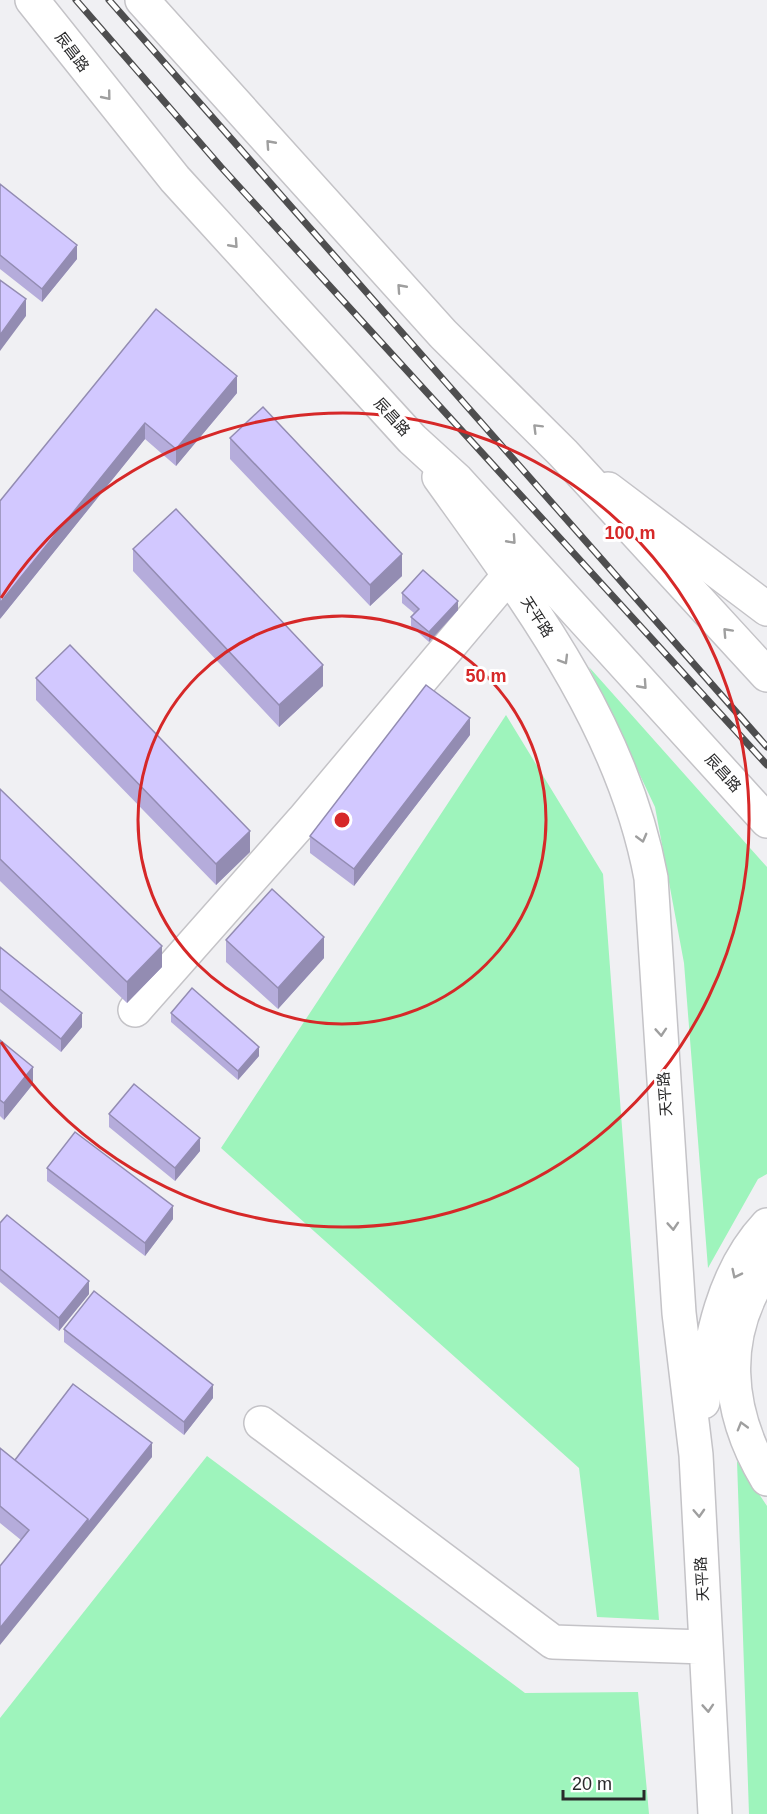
<svg xmlns="http://www.w3.org/2000/svg" width="767" height="1814" font-family="Arial,'Noto Sans SC',sans-serif">
	<rect width="100%" height="100%" fill="#f0f0f3"/>
	<path fill="#9ef4bc" d="M589,667L767,867V1174L758,1179L708,1268L684,963L655,807Z
		M506,715L603,874L659,1620L597,1617L579,1468L221,1148Z
		M207,1456L525,1693L638,1692L649,1814H0V1718Z
		M737,1461L767,1506V1814H749Z"/>
	<g fill="none" stroke-linecap="round" stroke-linejoin="round">
		<defs>
			<path id="minor" d="M439,477C527,600 623,726 651,878L679,1313L696,1455L715,1814
				M608,489L767,609
				M135,1010L303,820L509,575
				M703,1402C710,1340 723,1272 767,1225
				M261,1423L553,1642L705,1647"/>
			<path id="major" d="M32,0L175,179L412,439L457,480L767,821
				M142,0L443,334L563,453L767,675
				M767,1267C719,1334 726,1411 767,1479"/>
		</defs>
		<use href="#minor" stroke="#c4c3c7" stroke-width="36"/>
		<use href="#major" stroke="#c4c3c7" stroke-width="36"/>
		<use href="#minor" stroke="#fff" stroke-width="33"/>
		<use href="#major" stroke="#fff" stroke-width="33"/>
		<defs>
			<path id="rail" d="M76,0L221,167L767,765
				M109,0L767,747"/>
		</defs>
		<use href="#rail" stroke="#4e4e4f" stroke-width="7"/>
		<use href="#rail" stroke="#fff" stroke-width="4.5" stroke-dasharray="14" stroke-linecap="butt"/>
	</g>
	<path fill="#b5acdb" d="M0,184L77,259L42,302L0,269Z
		M156,309L237,393L176,466L145,439L0,619Z
		M230,438L402,576L370,606L230,459Z
		M133,549L323,686L279,727L133,571Z
		M402,593L458,610L429,642L411,626V617L414,613L402,603Z
		M36,678L250,852L216,885L36,700Z
		M470,735L354,886L310,853V836Z
		M0,789L162,967L127,1003L0,881Z
		M226,940L324,958L278,1009L226,962Z
		M0,947L82,1027L61,1052L0,1002Z
		M171,1013L259,1056L238,1080L171,1022Z
		M0,1040L33,1084L4,1120L0,1116Z
		M109,1114L200,1151L175,1181L109,1127Z
		M47,1168L173,1219L145,1256L47,1181Z
		M0,1223L89,1294L59,1331L0,1282Z
		M64,1329L213,1398L184,1435L64,1342Z
		M0,1448L15,1460L152,1457L21,1540L0,1523Z"/>
	<path fill="#938cb2" d="M77,245V259L42,302V289Z
		M26,299V316L0,351V335Z
		M237,376V393L176,466V449Z
		M145,423V439L0,619V603Z
		M402,554V576L370,606V585Z
		M458,601V610L429,642V632Z
		M323,665V686L279,727V705Z
		M470,718V735L354,886V869Z
		M250,831V852L216,885V864Z
		M324,937V958L278,1009V988Z
		M162,946V967L127,1003V982Z
		M82,1013V1027L61,1052V1039Z
		M259,1047V1056L238,1080V1071Z
		M33,1067V1084L4,1120V1103Z
		M200,1138V1151L175,1181V1168Z
		M173,1206V1219L145,1256V1243Z
		M89,1281V1294L59,1331V1318Z
		M213,1385V1398L184,1435V1422Z
		M152,1443V1457L0,1645V1628L88,1519Z"/>
	<path fill="#d2c8ff" stroke="#938cb2" stroke-width="1.5" d="M0,184L77,245L42,289L0,255Z
		M0,280L26,299L0,335Z
		M156,309L237,376L176,449L145,423L0,603V501Z
		M263,407L402,554L370,585L230,438Z
		M176,509L323,665L279,705L133,549Z
		M423,570L458,601L429,632L411,617L419,609L402,593Z
		M70,645L250,831L216,864L36,678Z
		M426,685L470,718L354,869L310,836Z
		M0,789L162,946L127,982L0,859Z
		M272,889L324,937L278,988L226,940Z
		M0,947L82,1013L61,1039L0,989Z
		M192,988L259,1047L238,1071L171,1013Z
		M0,1040L33,1067L4,1103L0,1100Z
		M134,1084L200,1138L175,1168L109,1114Z
		M75,1132L173,1206L145,1243L47,1168Z
		M7,1215L89,1281L59,1318L0,1269V1223Z
		M94,1291L213,1385L184,1422L64,1329Z
		M73,1384L152,1443L88,1523V1519L15,1460Z
		M0,1448L88,1519L0,1628V1566L29,1530L0,1506Z"/>
	<defs><path id="oneway-chevron" d="M-2-3.5L2.5 0L-2 3.5" fill="none" stroke-width="1.6" stroke-linecap="round" stroke-linejoin="round" transform="scale(1.5)"/></defs>
	<g stroke="#9f9f9f">
		<use href="#oneway-chevron" transform="translate(107 96) rotate(51)"/>
		<use href="#oneway-chevron" transform="translate(270 144) rotate(-132)"/>
		<use href="#oneway-chevron" transform="translate(234 244) rotate(48)"/>
		<use href="#oneway-chevron" transform="translate(401 288) rotate(-132)"/>
		<use href="#oneway-chevron" transform="translate(537 428) rotate(-135)"/>
		<use href="#oneway-chevron" transform="translate(512 540) rotate(48)"/>
		<use href="#oneway-chevron" transform="translate(727 632) rotate(-133)"/>
		<use href="#oneway-chevron" transform="translate(564 660) rotate(59)"/>
		<use href="#oneway-chevron" transform="translate(643 685) rotate(48)"/>
		<use href="#oneway-chevron" transform="translate(642 838) rotate(75)"/>
		<use href="#oneway-chevron" transform="translate(661 1032) rotate(86)"/>
		<use href="#oneway-chevron" transform="translate(673 1226) rotate(86)"/>
		<use href="#oneway-chevron" transform="translate(736 1274) rotate(116)"/>
		<use href="#oneway-chevron" transform="translate(742 1426) rotate(-106)"/>
		<use href="#oneway-chevron" transform="translate(699 1513) rotate(87)"/>
		<use href="#oneway-chevron" transform="translate(708 1708) rotate(86)"/>
	</g>
	<g fill="none" stroke="#d62828" stroke-width="3">
		<circle cx="342" cy="820" r="204"/>
		<path d="M1 598A407 407 0 1 1 1 1042"/>
	</g>
	<g text-anchor="middle" stroke-width="6" stroke-linejoin="round" paint-order="stroke">
		<g font-size="15" fill="#29292a" stroke="#fff">
			<text transform="translate(72 52) rotate(53)" y="5">辰昌路</text>
			<text transform="translate(392 417) rotate(48)" y="5">辰昌路</text>
			<text transform="translate(537 617) rotate(57)" y="5">天平路</text>
			<text transform="translate(723 773) rotate(48)" y="5">辰昌路</text>
			<text transform="translate(665 1094) rotate(-94)" y="5">天平路</text>
			<text transform="translate(702 1579) rotate(-93)" y="5">天平路</text>
		</g>
	</g>
	<circle cx="342" cy="820" r="9" fill="#d62828" stroke="#fff" stroke-width="3"/>
	<g font-size="18" text-anchor="middle" font-weight="bold" fill="#d62828" stroke="#fff" stroke-width="6" stroke-linejoin="round" paint-order="stroke">
		<text x="630" y="539">100 m</text>
		<text x="486" y="682">50 m</text>
	</g>
	<path d="M563 1790v9h81v-9" fill="none" stroke="#29292a" stroke-width="3"/>
	<text x="572" y="1790" font-size="18" fill="#29292a" stroke="#ffffff" stroke-width="4.5" paint-order="stroke">20 m</text>
</svg>
